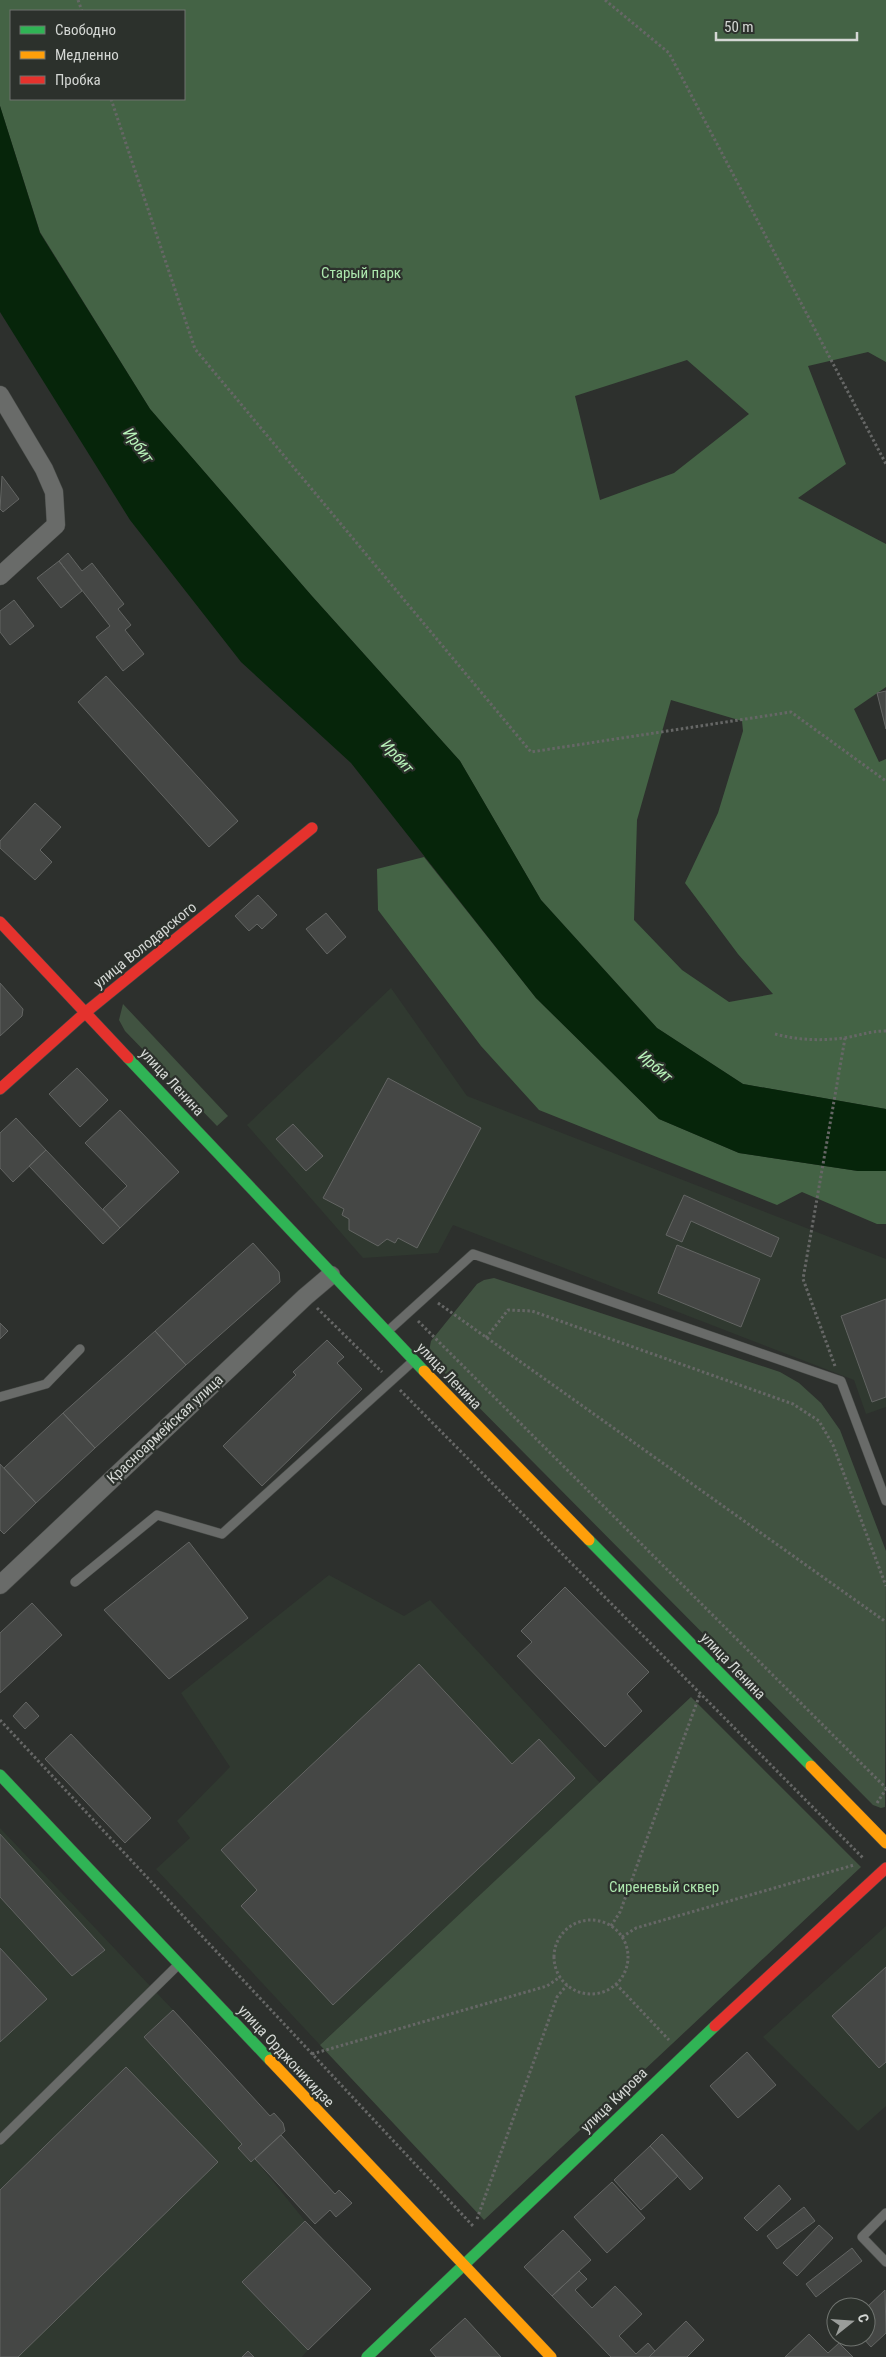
<svg xmlns="http://www.w3.org/2000/svg" width="886" height="2357" font-family="'Roboto Condensed',sans-serif">
	<rect width="100%" height="100%" fill="#2d302d"/>
	<path fill="#303930" d="M391,988L467,1096L886,1259V1407L866,1414L854,1380L453,1225L438,1253L363,1258L247,1125Z
		M329,1575L404,1616L430,1600L600,1783L320,2045L156,1869L190,1838L177,1821L230,1767L181,1693Z
		M0,1828L173,2010L144,2037L242,2144L238,2148L251,2162L255,2159L305,2221L242,2282L308,2350L302,2357H254L248,2351L242,2357H0Z
		M886,1926V2106L858,2131L763,2037Z"/>
	<path fill="#415341" d="M123,1004L228,1116L217,1126L125,1031L119,1020Z
		M494,1278L780,1372L799,1383L821,1403L840,1430L886,1551L885,1807L881,1808L873,1805L428,1356L431,1341L477,1284L484,1280Z
		M691,1697L861,1867L484,2220L320,2045Z"/>
	<path fill="#446345" fill-rule="evenodd" d="M0,0H886V362L868,352L808,366L846,464L798,498L886,544V687L854,709L879,762L886,759V1109L743,1084L657,1028L541,900L460,761L311,595L150,409L40,232L0,106ZM11,11H184V99H11ZM687,360L749,414L674,473L600,500L575,396ZM671,700L742,721L743,731L718,813L685,883L738,954L773,994L729,1002L682,970L634,920L637,820Z
		M424,857L536,998L659,1119L739,1153L858,1171H886V1224H877L802,1192L777,1205L539,1110L481,1046L378,910L377,869Z"/>
	<path fill="#06250a" d="M0,106L40,233L150,409L311,595L460,761L541,900L657,1028L743,1084L886,1109V1171H858L739,1153L659,1119L536,998L351,763L241,662L130,520L0,312Z"/>
	<path fill="#454745" stroke="#636563" d="M2,476L19,499L3,512L0,509Z
		M68,553L82,571L92,563L124,604L118,609L131,625L125,630L144,654L123,671L96,637L110,626L59,561Z
		M59,561L82,591L61,608L37,578Z
		M14,600L34,626L10,645L0,632V611Z
		M106,676L238,821L209,847L78,702Z
		M886,691V729L877,693Z
		M35,803L61,827L40,850L52,862L35,880L0,848V841Z
		M258,895L277,915L262,929L257,924L249,931L235,916Z
		M326,913L346,937L327,954L306,929Z
		M0,983L23,1009L22,1016L0,1036Z
		M77,1068L108,1100L80,1127L49,1094Z
		M388,1078L481,1128L417,1248L398,1238L395,1243L387,1239L378,1246L349,1230V1219L342,1215L344,1209L323,1198Z
		M120,1110L179,1172L120,1228L103,1209L127,1186L85,1143Z
		M16,1118L46,1150L13,1182L0,1168V1133Z
		M293,1124L323,1156L306,1171L276,1139Z
		M46,1150L120,1228L103,1244L29,1166Z
		M684,1195L779,1238L771,1257L691,1221L682,1242L666,1235Z
		M253,1243L279,1272L280,1282L186,1365L155,1331Z
		M677,1245L760,1279L741,1327L658,1293Z
		M886,1299V1397L872,1402L841,1316Z
		M0,1323L8,1331L0,1339Z
		M155,1331L186,1365L95,1448L63,1413Z
		M327,1340L344,1357L337,1363L362,1389L262,1486L223,1446L296,1375L293,1372Z
		M63,1413L95,1448L36,1503L4,1468Z
		M0,1464L36,1503L4,1534L0,1530Z
		M189,1542L248,1618L169,1679L104,1610Z
		M565,1587L649,1672L627,1694L642,1711L605,1747L517,1656L532,1642L521,1631Z
		M32,1603L62,1635L0,1693V1633Z
		M419,1664L512,1764L539,1739L575,1778L333,2005L241,1906L257,1890L221,1850Z
		M26,1702L39,1716L25,1729L13,1716Z
		M71,1734L151,1818L125,1843L45,1759Z
		M0,1834L105,1950L72,1976L0,1897Z
		M0,1948L47,1999L0,2042Z
		M886,1967V2062L879,2068L832,2016Z
		M173,2010L270,2116L274,2113L283,2123L285,2131L251,2162L238,2148L242,2144L144,2037Z
		M747,2052L776,2085L738,2118L710,2086Z
		M126,2067L218,2162L18,2357H0V2190Z
		M662,2134L703,2178L690,2190L650,2146Z
		M281,2135L335,2194L339,2190L352,2203L336,2217L330,2210L315,2224L255,2159Z
		M650,2146L678,2176L641,2210L614,2180Z
		M612,2182L645,2218L607,2253L574,2217Z
		M779,2185L791,2199L757,2231L744,2218Z
		M804,2207L815,2221L777,2249L767,2236Z
		M305,2221L371,2289L308,2350L242,2282Z
		M819,2225L833,2238L797,2276L783,2263Z
		M563,2230L591,2260L552,2296L524,2267Z
		M852,2248L862,2261L816,2297L806,2284Z
		M579,2271L587,2279L575,2290L592,2308L615,2286L642,2314L619,2336L636,2354L648,2343L655,2351L649,2357H611L552,2296Z
		M885,2290L886,2333L871,2347L862,2337H866V2308Z
		M465,2318L501,2357H436L430,2350Z
		M686,2321L704,2340L687,2357H649Z
		M809,2334L828,2353L839,2343L853,2357H785Z
		M248,2351L254,2357H242Z"/>
	<g fill="none" stroke-linecap="round" stroke-linejoin="round">
		<defs>
			<path id="lane" d="M388,1331L473,1254L841,1381L886,1501
				M0,1397L46,1384L80,1349
				M75,1582L157,1515L222,1534L411,1363
				M0,2140L178,1965
				M886,2213L862,2237L886,2262"/>
			<path id="street" d="M0,395L44,469L54,492L56,525L0,576
				M0,1585L305,1297L331,1275"/>
			<path id="fast" d="M128,1058L424,1371
				M589,1540L811,1766
				M0,1775L270,2060
				M367,2357L715,2026"/>
			<path id="slow" d="M424,1371L589,1540
				M811,1766L886,1843
				M270,2060L551,2357"/>
			<path id="jam" d="M0,922L128,1058
				M0,1089L86,1012L312,828
				M715,2026L886,1868"/>
		</defs>
		<use href="#lane" stroke="#484b48" stroke-width="10"/>
		<use href="#street" stroke="#484b48" stroke-width="19"/>
		<use href="#fast" stroke="#484b48" stroke-width="12"/>
		<use href="#slow" stroke="#484b48" stroke-width="12"/>
		<use href="#jam" stroke="#484b48" stroke-width="12"/>
		<path stroke="#666766" stroke-width="3" stroke-dasharray="2.5 2.5" stroke-linecap="butt" d="M78,0L82,11
			M605,0L669,53L886,464
			M111,99L195,349L531,752L791,712L886,781
			M775,1034C797,1040 820,1041 843,1038C859,1036 868,1031 886,1031
			M438,1303L886,1622
			M317,1308L382,1372
			M418,1321L886,1788
			M486,1338L508,1310L532,1311L793,1404L819,1421L833,1445L886,1586
			M835,1366L803,1279L845,1038
			M400,1390L864,1859
			M0,1720L473,2226
			M877,1803L886,1789
			M554 1957a37 37 0 1 1 74 0a37 37 0 1 1-74 0Z
			M611,1926L620,1912L700,1694
			M622,1937L636,1928L854,1865
			M616,1984L669,2040
			M312,2054L547,1986L560,1977
			M477,2219L557,1997L567,1985"/>
		<use href="#lane" stroke="#696b69" stroke-width="9"/>
		<use href="#street" stroke="#696b69" stroke-width="18"/>
		<use href="#fast" stroke="#30b455" stroke-width="11"/>
		<use href="#slow" stroke="#ff9f0a" stroke-width="11"/>
		<use href="#jam" stroke="#e5322d" stroke-width="11"/>
	</g>
	<g text-anchor="middle" stroke-width="4.5" stroke-linejoin="round" paint-order="stroke">
		<g font-size="15" fill="#ade7ae" stroke="#2c312c">
			<text x="361" y="278">Старый парк</text>
			<text x="664" y="1892">Сиреневый сквер</text>
		</g>
		<g font-size="15" fill="#d4d7d4" stroke="#2c312c">
			<text transform="translate(145 945) rotate(-39)" y="5">улица Володарского</text>
			<text transform="translate(172 1082) rotate(47)" y="5">улица Ленина</text>
			<text transform="translate(449 1376) rotate(46)" y="5">улица Ленина</text>
			<text transform="translate(165 1429) rotate(-43)" y="5">Красноармейская улица</text>
			<text transform="translate(733 1666) rotate(46)" y="5">улица Ленина</text>
			<text transform="translate(286 2056) rotate(47)" y="5">улица Орджоникидзе</text>
			<text transform="translate(614 2100) rotate(-44)" y="5">улица Кирова</text>
		</g>
		<g font-size="16" font-style="italic" fill="#b9f3ba" stroke="#2c312c">
			<text transform="translate(139 445) rotate(53)" y="6">Ирбит</text>
			<text transform="translate(398 756) rotate(47)" y="6">Ирбит</text>
			<text transform="translate(656 1066) rotate(41)" y="6">Ирбит</text>
		</g>
	</g>
	<rect x="10" y="10" width="175" height="90" fill="#2c312c" stroke="#6f736f"/>
	<rect x="20" y="26" width="25" height="8" fill="#30b455" stroke="#6f736f"/>
	<text x="55" y="35" font-size="15" fill="#d4d7d4">Свободно</text>
	<rect x="20" y="51" width="25" height="8" fill="#ff9f0a" stroke="#6f736f"/>
	<text x="55" y="60" font-size="15" fill="#d4d7d4">Медленно</text>
	<rect x="20" y="76" width="25" height="8" fill="#e5322d" stroke="#6f736f"/>
	<text x="55" y="85" font-size="15" fill="#d4d7d4">Пробка</text>
	<g transform="translate(851 2322) rotate(73)"><circle r="24" fill="#2c312c" stroke="#6f736f"/>
	<path d="M0-4L9 19L0 12L-9 19Z" fill="#9a9d9a"/>
	<text y="-8" font-size="14" font-weight="bold" text-anchor="middle" fill="#d4d7d4">С</text>
	</g>
	<path d="M716 32v8h141v-8" fill="none" stroke="#d4d7d4" stroke-width="2.5"/>
	<text x="724" y="32" font-size="15" fill="#d4d7d4" stroke="#2c312c" stroke-width="4" paint-order="stroke">50 m</text>
</svg>
